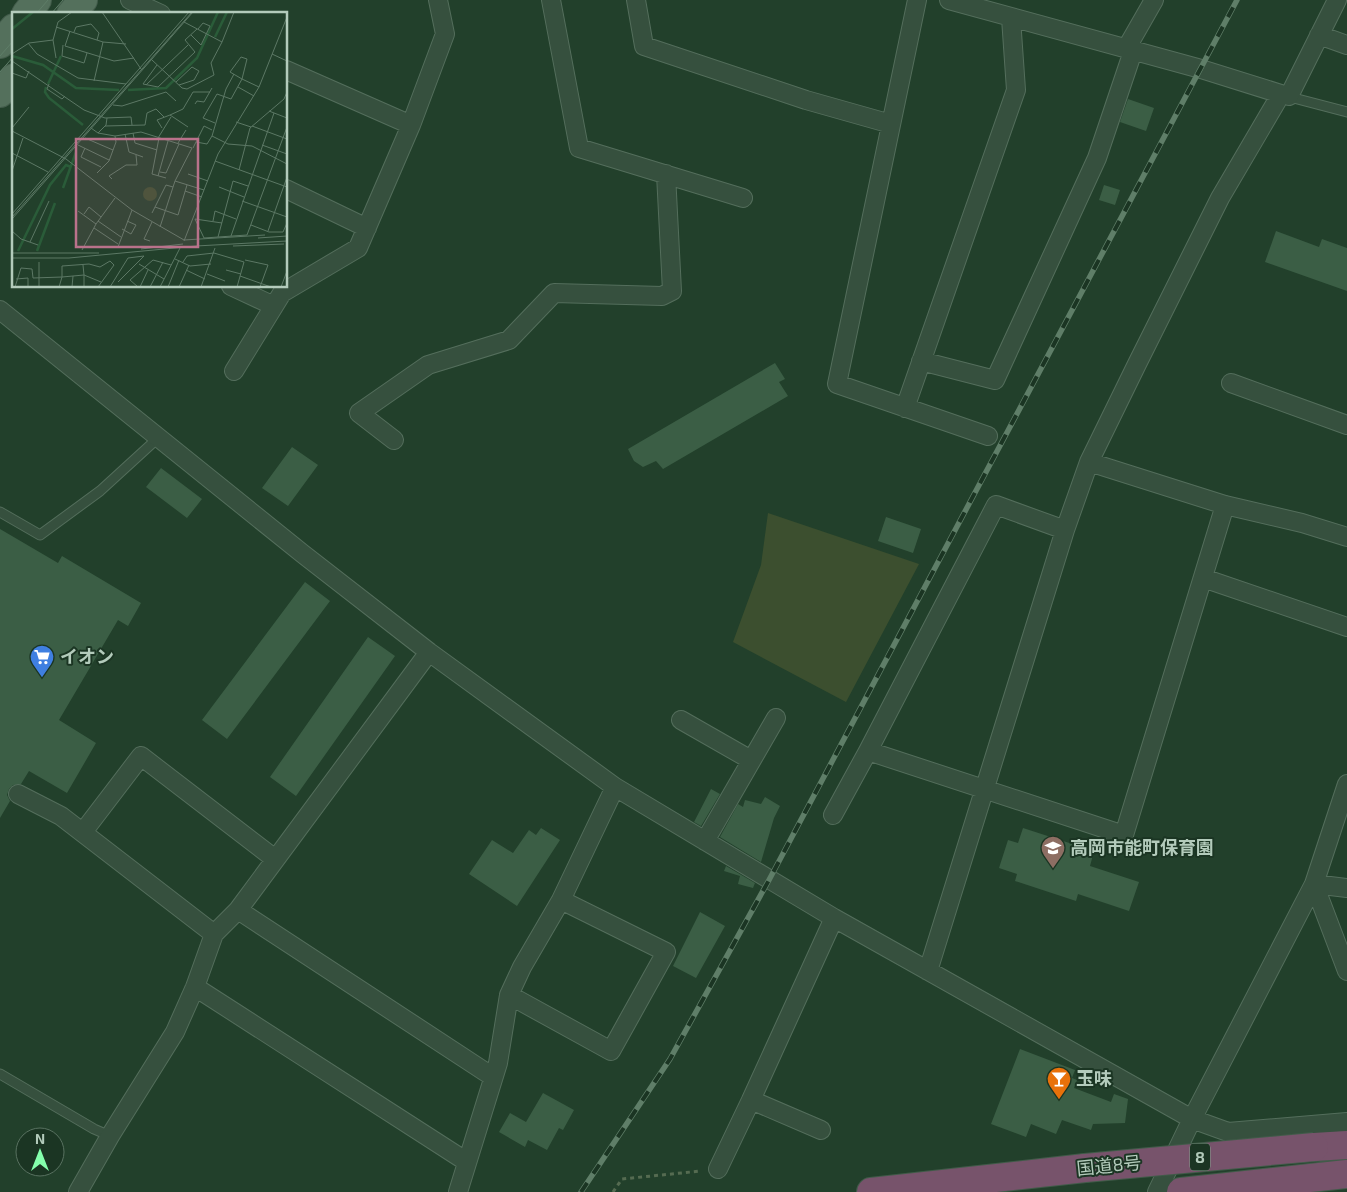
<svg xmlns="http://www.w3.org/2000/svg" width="1347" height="1192" font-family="'Exo 2','Noto Sans JP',sans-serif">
	<rect width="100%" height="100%" fill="#22402b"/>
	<path fill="#3c4f2f" d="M768,513L919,564L846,702L733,642L761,565Z"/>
	<path fill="#3b5e45" d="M1128,99L1154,108L1146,131L1120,122Z
		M1104,185L1120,190L1115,205L1099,200Z
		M1276,231L1319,247L1322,239L1347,248V291L1265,262Z
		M775,363L785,379L779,382L788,396L663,469L656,461L643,467L634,461L628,449Z
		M292,447L318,465L288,506L262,488Z
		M161,468L202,499L187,518L146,487Z
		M886,517L921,529L913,553L878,541Z
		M0,529L58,563L62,556L141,603L128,626L118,620L59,720L96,743L67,793L29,771L21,784L13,785L9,789L7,795L10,801L0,818Z
		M305,582L330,601L227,739L202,720Z
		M368,637L395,656L296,796L270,777Z
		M711,789L720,794L701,826L694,822Z
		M765,797L780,806L774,818L761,862L720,837L738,804L743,807L745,800L761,804Z
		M541,828L560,840L517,906L469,874L492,840L513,853L529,830L536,835Z
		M1023,828L1094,851L1090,866L1139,882L1129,911L1078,894L1076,901L1015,881L1017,874L999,868L1008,840L1018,843Z
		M726,866L755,883L753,888L738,884L740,876L724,871Z
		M700,912L725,926L696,978L673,966Z
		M1020,1049L1075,1070L1072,1078L1077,1080L1074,1088L1111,1102L1114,1094L1128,1099L1125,1123L1093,1124L1091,1130L1062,1120L1056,1134L1031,1124L1026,1137L991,1124Z
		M543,1093L574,1110L563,1130L559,1128L547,1150L528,1140L525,1147L499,1132L510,1113L526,1122Z"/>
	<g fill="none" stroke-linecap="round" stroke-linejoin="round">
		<defs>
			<path id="lane" d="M1286,96L1347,112
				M0,512L40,535L100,491L158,438
				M0,1074L94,1129L110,1136"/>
			<path id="street" d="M130,0L161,14
				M551,0L579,148L743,198
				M636,0L644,46L806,100L891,124
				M917,0L837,384L988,436
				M1319,35L1347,45
				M1126,49L1154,0
				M286,70L411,125
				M1289,96L1337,0
				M286,189L367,228
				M231,286L274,306
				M0,310L303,554L429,652L615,787L834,918L1192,1119L1228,1132L1347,1122
				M921,361L995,380L1097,158L1133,51
				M234,371L282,293L358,248L411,125L445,34L438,0
				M1231,383L1347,425
				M905,408L1016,90L1011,18
				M394,440L359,413L428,365L509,340L554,293L662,296L672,291L666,174
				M1089,462L1225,505L1302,523L1347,537
				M1203,578L1347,627
				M681,720L751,760
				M868,751L1124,835L1225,505
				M18,794L61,816L214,934
				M833,815L868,751L996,505L1065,530
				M83,832L141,756L275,859
				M705,841L776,718
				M1314,884L1347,971
				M1314,884L1347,888
				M238,910L493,1077
				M928,971L1065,530L1089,462L1137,364L1220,198L1281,94L1201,69L949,0
				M195,987L467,1162
				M509,995L611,1051L666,952L561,900
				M821,1130L751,1100L834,918
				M718,1169L751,1100
				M78,1192L110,1136L175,1032L195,987L214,934L238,910L429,652
				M458,1192L498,1063L509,995L522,967L561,900L615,787
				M1157,1192L1192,1119L1314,884L1347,784"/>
			<path id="primary" d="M26,14L37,0
				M71,14L83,0
				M0,44L14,28
				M0,93L14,78"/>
			<path id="highway" d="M1314,1147L1347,1145
				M871,1192L1085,1168
				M1181,1192L1347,1174"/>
		</defs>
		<use href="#lane" stroke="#546e5c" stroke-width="11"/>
		<use href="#street" stroke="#546e5c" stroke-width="20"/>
		<use href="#primary" stroke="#435c4b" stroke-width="30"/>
		<use href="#highway" stroke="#415b49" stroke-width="30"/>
		<path stroke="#556b51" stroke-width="3" stroke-dasharray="4 4" stroke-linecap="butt" d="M613,1192L622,1179L701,1171"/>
		<use href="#lane" stroke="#36503e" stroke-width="9"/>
		<use href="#street" stroke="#36503e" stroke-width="18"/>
		<use href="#primary" stroke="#54705c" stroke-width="28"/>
		<use href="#highway" stroke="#77536b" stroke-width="28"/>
		<path stroke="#5f7e68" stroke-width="1" d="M36,14L48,0
			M51,14L63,0
			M0,56L14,40
			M0,72L14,56"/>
		<defs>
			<path id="rail" d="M581,1192L670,1059L769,880L1237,0"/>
		</defs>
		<use href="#rail" stroke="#5f7e68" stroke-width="5.5"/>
		<use href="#rail" stroke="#1b3523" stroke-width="4" stroke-dasharray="11" stroke-linecap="butt"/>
		<defs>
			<path id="highway-bridge" d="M1085,1168L1314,1147"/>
		</defs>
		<use href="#highway-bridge" stroke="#415b49" stroke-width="30" stroke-linecap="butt"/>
		<use href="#highway-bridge" stroke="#77536b" stroke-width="28"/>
	</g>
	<defs>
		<symbol id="supermarket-pin" viewBox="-11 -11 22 30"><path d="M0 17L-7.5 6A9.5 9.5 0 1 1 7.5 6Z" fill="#3f7fe0" stroke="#1b3523"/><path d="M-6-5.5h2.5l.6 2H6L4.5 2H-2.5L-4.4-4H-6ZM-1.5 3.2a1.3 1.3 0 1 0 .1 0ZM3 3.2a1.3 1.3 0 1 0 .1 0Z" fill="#fff"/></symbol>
		<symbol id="school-pin" viewBox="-11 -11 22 30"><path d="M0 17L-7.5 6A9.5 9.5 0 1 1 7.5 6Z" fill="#8d6e63" stroke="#1b3523"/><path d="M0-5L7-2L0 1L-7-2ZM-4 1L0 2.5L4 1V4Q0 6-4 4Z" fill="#fff"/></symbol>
		<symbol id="bar-pin" viewBox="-11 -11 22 30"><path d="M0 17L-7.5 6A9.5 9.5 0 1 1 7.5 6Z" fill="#e8710a" stroke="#1b3523"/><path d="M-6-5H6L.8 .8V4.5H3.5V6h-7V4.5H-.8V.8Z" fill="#fff"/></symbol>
	</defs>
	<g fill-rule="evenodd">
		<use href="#supermarket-pin" x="28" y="643" width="28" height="38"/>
		<use href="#school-pin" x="1039" y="834" width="28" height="38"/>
		<use href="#bar-pin" x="1045" y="1065" width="28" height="38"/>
	</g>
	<g text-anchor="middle" stroke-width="4" stroke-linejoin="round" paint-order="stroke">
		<rect fill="#1b3523" stroke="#859e8d" stroke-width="1" x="1190" y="1143.5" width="20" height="27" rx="4"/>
		<g font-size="16" font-weight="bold" fill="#b3cbbb">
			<text x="1200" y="1163">8</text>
		</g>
		<g font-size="18" font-weight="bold" fill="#b3cbbb" stroke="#1b3523" text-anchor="start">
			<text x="60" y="663">イオン</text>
			<text x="1070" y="854">高岡市能町保育園</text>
			<text x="1076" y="1085">玉味</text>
		</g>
		<g font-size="18" fill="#b3cbbb" stroke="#1b3523">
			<text transform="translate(1109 1166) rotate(-6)" y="6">国道8号</text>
		</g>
	</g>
	<g transform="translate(12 12)">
		<rect width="275" height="275" fill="#22402b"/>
		<path d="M131 182a7 7 0 1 1 14 0a7 7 0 1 1-14 0Z" fill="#3c4f2f"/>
		<path fill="none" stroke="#2a5c39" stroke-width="2.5" d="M0,17L21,0M203,25L215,0M0,44L31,53L64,76L107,78M36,72L49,44M34,75L33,80L37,86L71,113M116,78L154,76L185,46L206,0M51,176L64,140M6,239L38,173L54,153L59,155M25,239L43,191"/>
		<path fill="none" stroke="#5c7865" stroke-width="1" d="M90,0L129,57M172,10L210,30L222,0M44,15L91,30L114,32M58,19L53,34L102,49L122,46M62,20L64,15L79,12L87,21L85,28M179,23L189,33L198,14L191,11L186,17M16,31L25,42L66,66L114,72M51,33L50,44L72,51L75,41M0,42L17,31L41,28M260,42L275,49M44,46L41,28L46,10L60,0M140,48L170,76L175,77L202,63L199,51L210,30M0,49L72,98L93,106L119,105L120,113M145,53L131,72L146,75L183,40L173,28L185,17M0,61L14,66L17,59M82,69L91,30M164,70L180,55L187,59L182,68L167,73M37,72L35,77L50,87L53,84M134,73L176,33M226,75L242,84M183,92L185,89L192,90L200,76M101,93L110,94L154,80L164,89M257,99L275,106M224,110L239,115M203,111L191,106L205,82L219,87L230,67L235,47L229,45L218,60L230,67L247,75M93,114L133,113L135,101L144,97L152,105M240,114L275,127M176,115L158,103L171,97L181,80H198M0,116L17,95M79,116L86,121L103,124L129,120L180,136L163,169L148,215M150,116L145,108L158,103M0,119L54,147L120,198L172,228L253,223M86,121L94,113L95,106M121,121L123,131L145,138M113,122L117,140L131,145M200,124L216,132L240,134L275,152M73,126L101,138M146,126L159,105M147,126L140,162L154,166M184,130L195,132L200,124L214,77L222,62M166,131L174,118M66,133L97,148M250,133L275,142M73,136L69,145L89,155M181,136L192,114L200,118M0,141L36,160M203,149L275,175M227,158L238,116L272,87L275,80M0,159L11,126M148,160L154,161L167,132M85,161L97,149L104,130L103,124M176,162L196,169M146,164L156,129M100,167L97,164L114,153H125L124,143M163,169L192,178M207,175L232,185M173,179L190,185M230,189L275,205M143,195L166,203L175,173M66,199L84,212M140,201L154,173L161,175M0,202L177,0M72,202L77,195L89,205M0,205L180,0M0,207L181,0M183,207L192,226L235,223L275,115M183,207L210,211M86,209L109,225M201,209L203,199L224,207M239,213L257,220H271L275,211M82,216L106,232M110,217L119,222L124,213L115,209M0,219L9,227L26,233M256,219L275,165M219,224L262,101M206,225L221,169L236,174M246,226L275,224M138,229L132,227L140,210M172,229L206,142L247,75L275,5M18,230L37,189M221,234L272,232M106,235L120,198M129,237L171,232M70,238L84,212L103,186M0,241H87M0,246H57L184,234L275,229M163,247L178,254L199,252M233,248L256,253L248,275M27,250V275M171,250L175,244L202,241L232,250L225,275M127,252L152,267M174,258L193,267M214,258L229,262M195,262L213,269M61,264L72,263L71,253M228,264L259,275M4,267L16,266V275M106,270L132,244M3,275L9,256L20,257L21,266L50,265V254L77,252L88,255L98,249L102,253L86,275M47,275L50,265L61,264L60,275M72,275V263L89,270M98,275L116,246L132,244M126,275L118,268L141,248L159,253M128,275L136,258M138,275L151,250M148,275L168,236M156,275L167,248M167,275L177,253M189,275L203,236M269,275L275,259"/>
		<path fill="#ba728b" fill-opacity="0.15" stroke="#ba728b" stroke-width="2.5" d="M64,127H186V235H64Z"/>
		<rect width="275" height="275" fill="none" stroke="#b3cbbb" stroke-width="2.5"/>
	</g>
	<g transform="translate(40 1152)"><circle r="24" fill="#1b3523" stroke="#587160"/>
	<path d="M0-4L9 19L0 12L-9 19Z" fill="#84ffac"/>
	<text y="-8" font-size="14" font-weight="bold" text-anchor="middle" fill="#b3cbbb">N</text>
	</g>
</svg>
